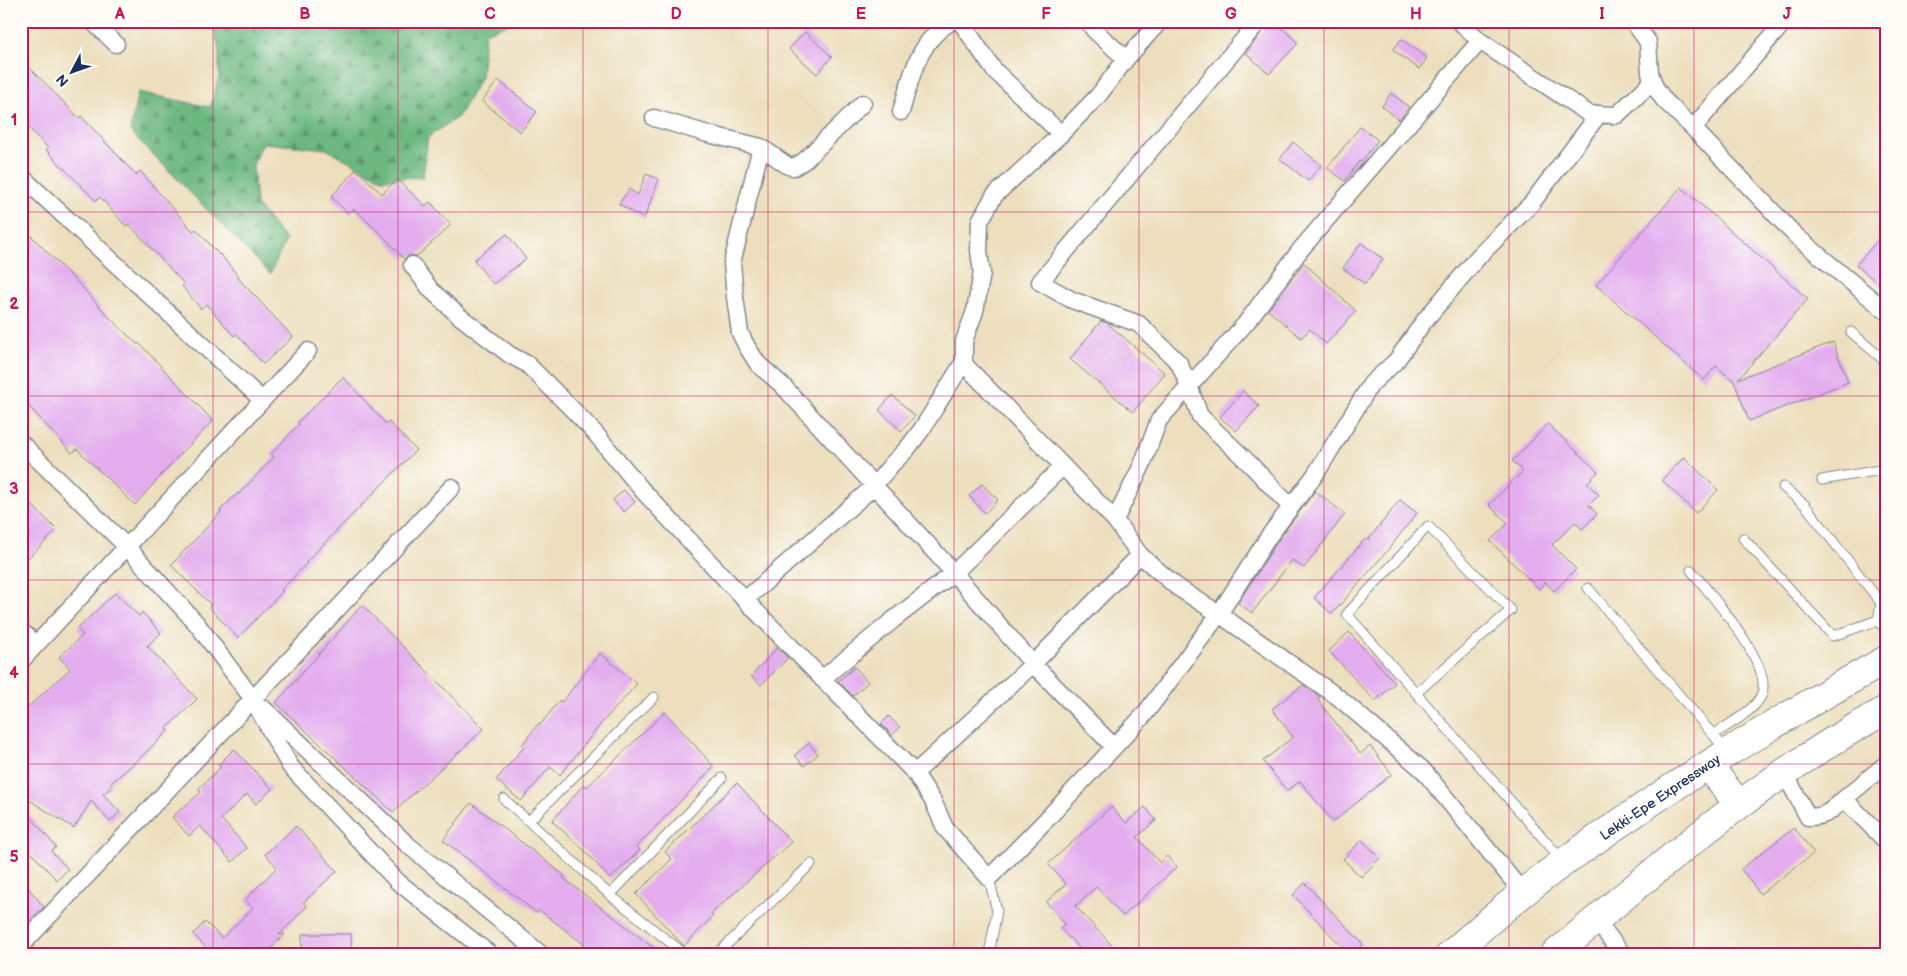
<svg xmlns="http://www.w3.org/2000/svg" width="1907" height="976" font-family="'Balsamiq Sans',sans-serif">
	<defs>
		<pattern id="forest-firs" width="22" height="20" patternUnits="userSpaceOnUse" patternTransform="scale(1.25)"><rect width="22" height="20" fill="#6cb880"/><path d="M5 1l3.5 6h-7zM16 11l3.5 6h-7z" fill="#58966c"/></pattern>
	</defs>
	<rect width="100%" height="100%" fill="#fdfcf7"/>
	<filter id="ink" filterUnits="userSpaceOnUse"><feTurbulence type="fractalNoise" baseFrequency=".02" numOctaves="2"/><feDisplacementMap in="SourceGraphic" scale="10" xChannelSelector="R" yChannelSelector="G"/><feConvolveMatrix kernelMatrix="1 2 1 2 8 2 1 2 1" color-interpolation-filters="sRGB"/></filter>
	<filter id="wash" filterUnits="userSpaceOnUse"><feTurbulence type="fractalNoise" baseFrequency=".0096" numOctaves="4" result="noise"/><feDisplacementMap in="SourceGraphic" scale="20" xChannelSelector="R" yChannelSelector="G"/><feGaussianBlur stdDeviation="1.12" result="paint"/><feColorMatrix in="noise" values="0 0 0 0 0 0 0 0 0 0 0 0 0 0 0 0 0 1.4 0 .05"/><feComposite in="paint" operator="in"/></filter>
	<g filter="url(#wash)">
		<rect width="100%" height="100%" fill="#eddfbd"/>
		<path fill="url(#forest-firs)" stroke="#44746f" d="M212,21H515L485,33L481,77L458,117L428,137L423,177L382,179L326,149L263,143L253,165L256,204L286,240L270,274L130,131L138,92L210,107L219,77V48Z"/>
		<g id="blocks">
			<path fill="#e3adee" d="M1270,21H1275L1298,43L1269,74L1246,53Z
				M805,32L832,57L817,74L789,49Z
				M1401,39L1427,58L1419,69L1393,50Z
				M30,68L79,118L81,116L136,175L140,171L193,231L196,229L219,255L220,254L239,277L238,278L293,337L263,364L237,334L234,336L206,304L201,309L182,286L184,284L129,224L126,226L100,197L96,201L46,150L48,148L21,120V76Z
				M498,80L537,112L520,132L482,101Z
				M1391,93L1409,107L1399,120L1382,106Z
				M1360,127L1378,140L1361,162L1359,161L1345,181L1327,168Z
				M1293,142L1321,165L1308,181L1280,159Z
				M356,169L382,194L397,179L425,206L430,202L451,225L417,256L410,255L404,259L381,234L354,209L349,214L331,197Z
				M646,174L659,179L644,219L619,204L629,189L638,195Z
				M1681,187L1808,299L1738,379L1833,342L1848,382L1749,421L1734,381L1716,366L1704,380L1596,285Z
				M21,226L78,283L110,318L137,344L139,343L213,421L171,464L135,505L77,449L72,453L21,398Z
				M1886,231V290L1856,265Z
				M507,234L526,259L493,284L474,260Z
				M1361,243L1383,259L1365,284L1343,268Z
				M1304,263L1356,311L1326,344L1310,329L1301,338L1268,310Z
				M1101,321L1107,323L1165,373L1133,412L1070,359Z
				M343,377L386,424L389,422L416,450L306,562L307,563L281,590L283,591L238,638L209,607L211,605L171,565L221,512L220,510L238,493L239,494L274,457L271,454L299,424L297,423Z
				M1243,391L1259,406L1236,431L1220,417Z
				M892,395L915,416L901,431L879,410Z
				M1548,424L1598,472L1587,483L1599,495L1589,505L1597,514L1582,529L1575,522L1552,545L1576,569L1554,591L1545,582L1539,589L1490,541L1508,523L1489,505L1523,471L1512,461Z
				M1684,457L1718,490L1696,513L1662,480Z
				M982,484L998,500L985,513L969,496Z
				M624,490L635,502L624,512L613,500Z
				M1315,491L1345,514L1304,568L1292,560L1252,613L1238,603L1277,542Z
				M1400,500L1417,513L1388,550L1332,614L1314,598L1366,538L1368,540Z
				M29,502L57,530L21,565V509Z
				M115,593L139,616L142,612L161,633L147,646L197,699L166,729L168,731L140,758L110,784L112,787L103,794L120,812L110,822L91,801L74,828L21,795V713L70,669L59,657L83,635L77,629Z
				M362,605L484,729L393,812L276,703Z
				M1349,632L1395,683L1375,701L1329,651Z
				M777,648L788,658L761,685L751,676Z
				M600,653L637,684L600,725L560,775L550,767L521,801L496,780L524,747L522,745L538,724L540,725L560,700L562,702Z
				M855,667L868,682L853,696L838,681Z
				M1303,685L1320,697L1317,699L1360,754L1370,746L1392,774L1333,822L1300,781L1287,791L1263,761L1293,737L1272,709Z
				M665,712L714,767L636,847L640,850L610,879L585,851L552,821L584,784L587,787Z
				M889,716L900,728L892,735L881,724Z
				M809,743L818,754L804,766L795,755Z
				M234,749L272,789L256,804L247,794L221,819L247,848L232,862L200,826L189,836L172,817L201,792L198,789L221,767L218,765Z
				M737,783L791,842L711,914L713,916L684,946L636,894L672,859L665,852Z
				M471,803L565,876L563,878L663,955H598L539,910L537,913L443,840Z
				M21,805L56,847L51,851L68,869L57,880L21,842Z
				M1111,807L1126,823L1145,807L1156,820L1137,837L1160,863L1167,856L1177,867L1123,916L1096,887L1075,906L1121,955H1086L1060,928L1065,924L1046,902L1066,884L1048,864Z
				M296,826L337,871L303,903L307,906L279,935L285,934L264,955H213L193,934L205,922L222,938L253,908L245,900L277,867L265,854Z
				M1794,828L1814,853L1760,894L1741,869Z
				M1362,840L1380,858L1361,877L1343,859Z
				M21,879L44,907L21,928Z
				M1305,883L1363,944L1352,955H1350L1293,895Z
				M302,934H351L352,955H302Z"/>
		</g>
	</g>
	<g filter="url(#ink)">
		<use href="#blocks" fill-opacity="0" stroke="#84878e" stroke-width="1"/>
		<g fill="none" stroke-linecap="round" stroke-linejoin="round">
			<defs>
				<path id="lane" d="M1851,332L1886,362
					M1822,480L1886,469
					M1783,487L1805,505L1881,603L1878,620
					M1743,538L1833,636L1878,620L1886,631
					M1691,570C1709,593 1776,667 1761,696C1755,710 1727,726 1714,734
					M1588,588L1726,750
					M1416,693L1511,610L1428,526L1347,614L1562,860
					M504,799L610,895L686,955
					M529,821L654,697
					M989,878L997,911L990,949L994,955
					M610,895L722,778
					M716,955L811,864"/>
				<path id="street" d="M92,21L116,44
					M960,21L994,70L1061,134
					M1088,21L1094,30L1126,59
					M1160,21L1126,59L1098,96L1061,134L994,196L980,221L979,251L982,273L975,311L964,341V361L963,363L1115,520L1140,555L1177,587L1219,614L1338,697L1423,770L1523,893
					M1259,21L1040,282L1072,300L1139,324L1179,363L1189,386L1200,416L1250,464L1291,507
					M1459,21L1480,41L1589,114L1617,115L1653,81
					M1633,21L1648,42L1650,73L1655,87L1664,100L1693,128
					M1785,21L1693,128L1796,236L1886,311
					M863,103L804,161L794,167L788,166L761,147L732,263L735,297L740,333L747,347L758,364L783,386L954,573L1033,664L1114,747
					M901,112C911,77 918,40 952,21
					M654,118L708,134L761,147
					M21,176L262,400
					M412,265L431,290L458,315L510,355L527,364L572,409L595,433L643,491L745,600L915,773L933,801L945,828L989,878L1046,820L1144,715L1219,614L1269,536L1315,475L1371,384L1396,361L1425,320L1479,256L1531,204L1599,114
					M21,443L126,546L197,624L252,698L290,766L398,882L491,955
					M1115,520L1142,465L1159,420L1246,323L1301,249L1480,41
					M745,600L873,487L892,464L907,449L922,429L963,363
					M21,631L36,644
					M21,661L308,351
					M822,679L893,620L954,573L1063,466
					M263,708L408,845L542,955
					M1784,772L1808,817C1826,817 1831,811 1844,799L1886,841
					M915,773L1033,664L1140,555
					M1844,799L1886,764
					M1596,920L1623,955
					M21,946L452,487"/>
				<path id="highway" d="M1708,765L1739,805
					M1450,955C1487,923 1524,890 1564,862C1667,788 1775,721 1886,660
					M1554,955C1660,866 1764,776 1886,710"/>
			</defs>
			<use href="#lane" stroke="#84878e" stroke-width="11"/>
			<use href="#street" stroke="#84878e" stroke-width="19"/>
			<use href="#highway" stroke="#84878e" stroke-width="30"/>
			<use href="#lane" stroke="#fff" stroke-width="9"/>
			<use href="#street" stroke="#fff" stroke-width="16"/>
			<use href="#highway" stroke="#fff" stroke-width="28"/>
		</g>
	</g>
	<path fill="none" stroke="#c2185b" stroke-width="1" stroke-opacity="0.55" d="M213,21V955M398,21V955M583,21V955M768,21V955M954,21V955M1139,21V955M1324,21V955M1509,21V955M1694,21V955M21,212H1886M21,396H1886M21,580H1886M21,764H1886"/>
	<g text-anchor="middle" stroke-width="4.5" stroke-linejoin="round" paint-order="stroke">
		<g font-size="14" fill="#1b2f5e" stroke="#fdfcf7">
			<text transform="translate(1660 797) rotate(-34)" y="5">Lekki-Epe Expressway</text>
		</g>
	</g>
	<rect width="1907" height="976" fill="none" stroke="#fdfcf7" stroke-width="55"/>
	<g transform="translate(72 72) rotate(229)" stroke="#fdfcf7" stroke-width="4" paint-order="stroke">
	<path d="M0-4L9 19L0 12L-9 19Z" fill="#1b2f5e"/>
	<text y="-8" font-size="14" font-weight="bold" text-anchor="middle" fill="#1b2f5e">N</text>
	</g>
	<rect x="28" y="28" width="1852" height="920" fill="none" stroke="#c2185b" stroke-width="2"/>
	<g font-size="16" text-anchor="middle" font-weight="bold" fill="#c2185b">
		<text x="120" y="19">A</text>
		<text x="305" y="19">B</text>
		<text x="490" y="19">C</text>
		<text x="676" y="19">D</text>
		<text x="861" y="19">E</text>
		<text x="1046" y="19">F</text>
		<text x="1231" y="19">G</text>
		<text x="1416" y="19">H</text>
		<text x="1602" y="19">I</text>
		<text x="1787" y="19">J</text>
		<text x="14" y="125">1</text>
		<text x="14" y="309">2</text>
		<text x="14" y="494">3</text>
		<text x="14" y="678">4</text>
		<text x="14" y="862">5</text>
	</g>
</svg>
